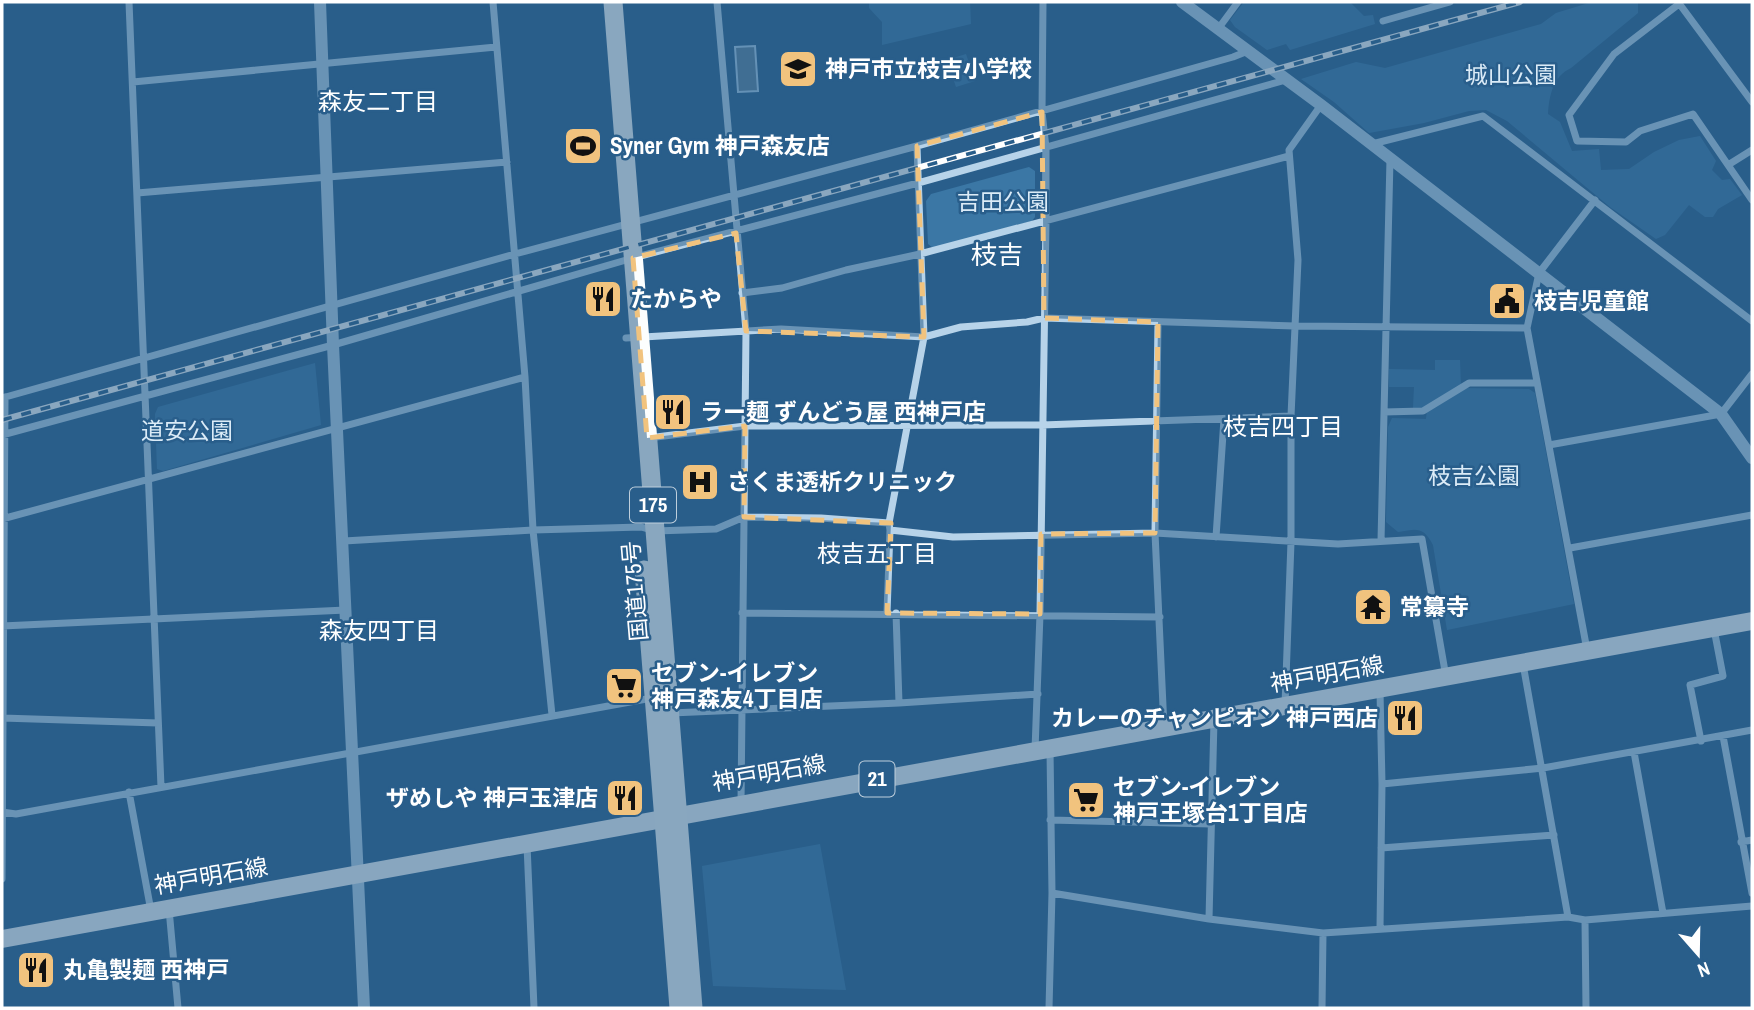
<svg xmlns="http://www.w3.org/2000/svg" width="1754" height="1010" font-family="'Archivo Narrow','Noto Sans JP',sans-serif">
	<rect width="100%" height="100%" fill="#295e8b"/>
	<path fill="#3b77a5" d="M869,2H970L971,24L882,45V22L869,8Z
		M1244,2H1350L1364,16L1373,15L1375,24L1290,50L1286,44L1267,50L1235,27L1230,20Z
		M1592,2H1638V13L1571,68C1553,76 1549,96 1548,114L1560,122L1572,151L1599,149L1601,170L1629,169L1654,152L1679,140L1700,136L1716,161L1712,170L1722,180L1730,179L1742,195L1718,209L1713,217H1705L1689,205L1665,235L1656,239L1610,207L1507,121L1486,110L1469,111L1424,123L1369,133L1334,102L1301,79L1356,62L1385,68L1541,24L1556,13Z
		M966,54L975,81L956,87L947,60Z
		M1029,167L1035,171V217L1032,221L933,248L928,244L926,201L931,194Z
		M1435,360H1460L1461,388L1529,389L1535,393L1574,604L1447,630L1433,545C1423,526 1417,529 1398,532L1386,522L1388,427L1392,418L1426,419L1427,409L1413,408L1414,387H1389V369L1435,370Z
		M315,363L321,425L163,471L157,469L155,414L158,407Z
		M820,844L846,990L713,986L702,866Z"/>
	<path fill="#5c809e" stroke="#accfea" stroke-width="2" d="M755,46L758,91L738,92L735,47Z"/>
	<g fill="none" stroke-linecap="round" stroke-linejoin="round">
		<path stroke="#b7d3e9" stroke-width="7" d="M129,2L161,787
			M493,2L525,377L533,530L552,715
			M717,2L746,331L741,803
			M1678,2L1752,102
			M1679,4L1614,54L1569,115L1577,141L1626,142L1640,131L1693,114L1752,200
			M1383,21L1450,2
			M1218,29L1238,2
			M133,82L496,47
			M1372,144L1483,116L1752,321
			M1728,165L1752,150
			M137,193L507,162
			M742,293L782,288L846,270L920,254L1289,156
			M1158,322L1155,533L1164,728
			M626,338L781,329L924,337L961,327L1027,322L1044,318L1295,326L1527,328
			M2,398L515,254L917,146L1233,57L1248,51
			M1384,412L1423,411L1469,383H1537
			M2,435L333,345L633,258L918,183L1286,80
			M648,438L745,426L1042,425L1291,416
			M1549,445L1721,414L1752,374
			M2,519L525,377
			M889,523L924,337L917,146
			M1216,537L1224,419
			M344,541L533,530L641,527L655,531L716,529L744,517L821,518L889,523L890,530L953,537L1155,533L1338,544L1422,539L1446,677
			M1381,541L1390,159
			M1570,548L1752,515
			M742,613L1160,617
			M887,613L890,530
			M896,613L899,703
			M2,626L346,610
			M1587,650L1527,328L1539,273L1595,200
			M1523,664L1568,917
			M1285,705L1291,542V416L1298,260L1289,150L1321,105
			M671,713L899,703L1038,694
			M2,718L158,723
			M1723,736L1752,893
			M1701,741L1690,685L1723,676L1714,629
			M1035,750L1040,614L1046,221V148L1042,112L1043,2
			M1634,752L1663,913
			M1382,784L1543,768L1752,730
			M129,792L151,911
			M2,812L16,814L652,698
			M1050,820L1211,824
			M1741,842L1752,840
			M527,845L534,1008
			M1381,848L1554,835
			M2,879L5,397
			M1052,893L1209,919L1323,933L1568,917L1585,920L1752,906
			M169,909L178,1008
			M1209,919L1214,720
			M1585,920L1586,1008
			M1380,928L1382,784L1380,691
			M1049,1008L1052,893L1050,750
			M1322,1008L1323,933"/>
		<path stroke="#b7d3e9" stroke-width="12" d="M320,2L333,345L364,1008
			M1182,2L1321,105L1721,414L1752,458"/>
		<path stroke="#fafcfe" stroke-width="18" d="M2,939L1752,621"/>
		<path stroke="#fcfefe" stroke-width="19" d="M613,2L693,1008
			M644,570L679,1008"/>
		<defs>
			<path id="rail" d="M2,420L1520,2"/>
		</defs>
		<use href="#rail" stroke="#fff" stroke-width="6"/>
		<use href="#rail" stroke="#295e8b" stroke-width="3.5" stroke-dasharray="10" stroke-linecap="butt"/>
	</g>
	<path d="M0 0H1754V1010H0ZM1042,112L1044,318L1158,322L1155,533L1041,534L1040,614L887,613L891,523L744,517L745,426L647,438L633,258L736,233L746,331L924,337L917,146Z" fill="#295e8b" fill-opacity=".55" fill-rule="evenodd"/>
	<path fill="none" stroke="#f1c37e" stroke-width="5" stroke-dasharray="14 9" stroke-linejoin="round" d="M1042,112L1044,318L1158,322L1155,533L1041,534L1040,614L887,613L891,523L744,517L745,426L647,438L633,258L736,233L746,331L924,337L917,146Z"/>
	<defs>
		<symbol id="school-square" viewBox="-11 -11 22 22"><rect x="-9" y="-9" width="18" height="18" rx="4" fill="#f1c37e" stroke="#295e8b"/><path d="M0-5L7-2L0 1L-7-2ZM-4 1L0 2.5L4 1V4Q0 6-4 4Z" fill="#111"/></symbol>
		<symbol id="stadium-square" viewBox="-11 -11 22 22"><rect x="-9" y="-9" width="18" height="18" rx="4" fill="#f1c37e" stroke="#295e8b"/><path d="M0-5a6.5 5 0 1 0 0 10a6.5 5 0 1 0 0-10ZM-3.5-1.8h7v3.6h-7Z" fill="#111"/></symbol>
		<symbol id="restaurant-square" viewBox="-11 -11 22 22"><rect x="-9" y="-9" width="18" height="18" rx="4" fill="#f1c37e" stroke="#295e8b"/><path d="M-5-6h1v4h1v-4h1v4h1v-4h1v5L-1.5 .5V6h-2V.5L-5-1ZM5-6V6H3V1.5H1.5Q1.5-4 5-6Z" fill="#111"/></symbol>
		<symbol id="civic-square" viewBox="-11 -11 22 22"><rect x="-9" y="-9" width="18" height="18" rx="4" fill="#f1c37e" stroke="#295e8b"/><path d="M-.6-6.5H3V-4.5H.6V-3L4-1V1h2V6H-6V1h2V-1L-.6-3ZM-1.2 2.5V6h2.4V2.5Z" fill="#111"/></symbol>
		<symbol id="hospital-square" viewBox="-11 -11 22 22"><rect x="-9" y="-9" width="18" height="18" rx="4" fill="#f1c37e" stroke="#295e8b"/><path d="M-5-5h3v3.5h4V-5h3V5h-3V1.5h-4V5h-3Z" fill="#111"/></symbol>
		<symbol id="temple-square" viewBox="-11 -11 22 22"><rect x="-9" y="-9" width="18" height="18" rx="4" fill="#f1c37e" stroke="#295e8b"/><path d="M0-6L5-2H3V0L6.5 2.5H4V6H1.5V3h-3V6H-4V2.5H-6.5L-3 0V-2H-5Z" fill="#111"/></symbol>
		<symbol id="supermarket-square" viewBox="-11 -11 22 22"><rect x="-9" y="-9" width="18" height="18" rx="4" fill="#f1c37e" stroke="#295e8b"/><path d="M-6-5.5h2.5l.6 2H6L4.5 2H-2.5L-4.4-4H-6ZM-1.5 3.2a1.3 1.3 0 1 0 .1 0ZM3 3.2a1.3 1.3 0 1 0 .1 0Z" fill="#111"/></symbol>
	</defs>
	<g fill-rule="evenodd">
		<use href="#school-square" x="776" y="47" width="44" height="44"/>
		<use href="#stadium-square" x="561" y="124" width="44" height="44"/>
		<use href="#restaurant-square" x="581" y="277" width="44" height="44"/>
		<use href="#civic-square" x="1485" y="279" width="44" height="44"/>
		<use href="#restaurant-square" x="651" y="390" width="44" height="44"/>
		<use href="#hospital-square" x="678" y="460" width="44" height="44"/>
		<use href="#temple-square" x="1351" y="585" width="44" height="44"/>
		<use href="#supermarket-square" x="602" y="664" width="44" height="44"/>
		<use href="#restaurant-square" x="1383" y="696" width="44" height="44"/>
		<use href="#restaurant-square" x="603" y="776" width="44" height="44"/>
		<use href="#supermarket-square" x="1064" y="778" width="44" height="44"/>
		<use href="#restaurant-square" x="14" y="948" width="44" height="44"/>
	</g>
	<g text-anchor="middle" stroke-width="5" stroke-linejoin="round" paint-order="stroke">
		<g fill="#295e8b" stroke="#bfcfdc" stroke-width="2">
			<rect x="630" y="487.5" width="46" height="35" rx="5"/>
			<rect x="859.5" y="761.5" width="35" height="35" rx="5"/>
		</g>
		<g font-size="21" font-weight="bold" fill="#fff">
			<text x="653" y="512">175</text>
			<text x="877" y="786">21</text>
		</g>
		<g font-size="23" font-weight="bold" fill="#fff" stroke="#295e8b" text-anchor="start">
			<text x="825" y="77">神戸市立枝吉小学校</text>
			<text x="610" y="154">Syner Gym 神戸森友店</text>
			<text x="630" y="307">たからや</text>
			<text x="1534" y="309">枝吉児童館</text>
			<text x="700" y="420">ラー麺 ずんどう屋 西神戸店</text>
			<text x="727" y="490">さくま透析クリニック</text>
			<text x="1400" y="615">常纂寺</text>
			<text x="651" y="681">セブン-イレブン<tspan x="651" dy="26">神戸森友4丁目店</tspan></text>
			<text x="1378" y="726" text-anchor="end">カレーのチャンピオン 神戸西店</text>
			<text x="1113" y="795">セブン-イレブン<tspan x="1113" dy="26">神戸王塚台1丁目店</tspan></text>
			<text x="598" y="806" text-anchor="end">ザめしや 神戸玉津店</text>
			<text x="63" y="978">丸亀製麺 西神戸</text>
		</g>
		<g font-size="23" fill="#dbebf7" stroke="#295e8b">
			<text x="1511" y="83">城山公園</text>
			<text x="1003" y="210">吉田公園</text>
			<text x="187" y="439">道安公園</text>
			<text x="1474" y="484">枝吉公園</text>
		</g>
		<g font-size="23" fill="#fff" stroke="#295e8b">
			<text transform="translate(635 591) rotate(-95)" y="8">国道175号</text>
			<text transform="translate(1327 674) rotate(-10)" y="8">神戸明石線</text>
			<text transform="translate(769 773) rotate(-10)" y="8">神戸明石線</text>
			<text transform="translate(211 876) rotate(-10)" y="8">神戸明石線</text>
		</g>
		<g font-size="24" fill="#fff" stroke="#295e8b">
			<text x="378" y="110">森友二丁目</text>
			<text x="1283" y="435">枝吉四丁目</text>
			<text x="877" y="562">枝吉五丁目</text>
			<text x="379" y="639">森友四丁目</text>
		</g>
		<g font-size="26" fill="#fff" stroke="#295e8b">
			<text x="997" y="264">枝吉</text>
		</g>
	</g>
	<rect width="1754" height="1010" fill="none" stroke="#ffffff" stroke-width="7"/>
	<g transform="translate(1698 954) rotate(160)" stroke="#295e8b" stroke-width="5" paint-order="stroke">
	<path d="M0-5L12 26L0 18L-12 26Z" fill="#ffffff"/>
	<text y="-10" font-size="19" font-weight="bold" text-anchor="middle" fill="#ffffff">N</text>
	</g>
</svg>
